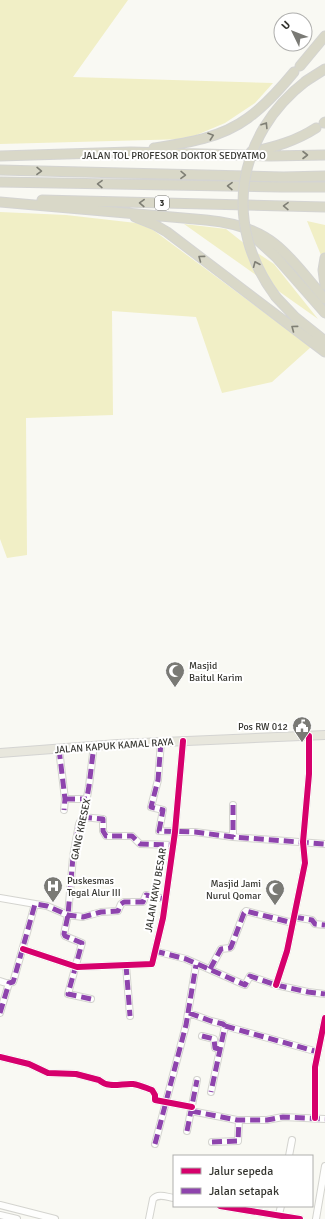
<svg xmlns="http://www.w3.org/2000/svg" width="325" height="1219" font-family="Signika,sans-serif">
	<rect width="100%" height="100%" fill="#f9f9f3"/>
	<path fill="#f1efc6" d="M0,0H128L73,77L273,83L255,103L225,123L187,139L0,144Z
		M0,212L66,215L145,224L311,347L272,382L222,393L196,317L112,311L113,415L26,418L27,555L7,558L0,539Z
		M307,221L325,225V265Z
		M184,224L226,229L250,248L274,264L318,319Z"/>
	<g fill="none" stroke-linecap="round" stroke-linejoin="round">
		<defs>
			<path id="minor" d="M161,742L158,780L151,807L163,810L159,831L195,832L233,837L325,844
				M59,749L65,799L64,810
				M65,799H87
				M233,805V837
				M82,817L103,819V831L106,836H132L140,844L173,845
				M0,898L47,906L68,915L83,917L101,912L118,911L121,904L124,902H143L146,895L165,899
				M294,917L312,920L315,924L325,925
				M23,949L77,967L152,964L163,918L175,832L183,741
				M155,951L186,959L245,985L250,976L276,985L308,992L325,994
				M126,965L130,1016
				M210,969L221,949L230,948L231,947L244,913L246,911L293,923
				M0,981L6,983
				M276,985L287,951L305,863L303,842L309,774V736
				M91,999L68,994L82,943L65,936L64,934L68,915L73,857L79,824L84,814L89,786L93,753V746
				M0,1013L9,983L13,982L14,979L35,904
				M189,1013L211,1021L223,1024L225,1026L211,1092
				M225,1026L318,1052
				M202,1036L214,1039L215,1048L220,1049
				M0,1057L29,1064L48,1073L76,1074L99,1080C109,1089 122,1083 133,1084C140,1085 146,1088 152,1090L155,1095V1100L192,1107
				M191,1111L237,1120H267L283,1117L325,1119
				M315,1118V1067L325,1018
				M187,1131L197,1080
				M212,1142L238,1141L239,1120
				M155,1144L186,1025L196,965
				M289,1156L292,1140
				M0,1205L55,1219
				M220,1206L300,1219
				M0,1215L17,1219
				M278,1218L281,1206
				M149,1219L153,1199C158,1193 167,1197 174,1198
				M316,1219L325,1166"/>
			<path id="major" d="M0,753L118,744L325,735"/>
			<path id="highway" d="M300,66L325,36
				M306,81L325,69
				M324,123L325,122
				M154,148C187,143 221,138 248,118C266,105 280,89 294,72
				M251,152C275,147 296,141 316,128
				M0,156L131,152L270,156L325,155
				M0,170L283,177L325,176
				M0,182L281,187H325
				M42,200L325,207
				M0,202L206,220C229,222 256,229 275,244C294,259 309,281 325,299
				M135,217L155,225L167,232L325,352
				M252,235L276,257L325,313
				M325,258L323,270L325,285
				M276,297L295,317L325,341"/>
		</defs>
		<use href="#minor" stroke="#d4d4cf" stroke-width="8"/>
		<use href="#major" stroke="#d4d4d2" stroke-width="10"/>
		<use href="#highway" stroke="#d4d4d2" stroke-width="11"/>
		<use href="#minor" stroke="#fefefd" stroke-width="6"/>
		<use href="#major" stroke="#e8e7dd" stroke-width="8"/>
		<use href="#highway" stroke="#d9d8c8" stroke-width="9"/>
		<defs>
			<path id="highway-bridge" d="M276,297C222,225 236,135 306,81"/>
		</defs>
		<use href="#highway-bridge" stroke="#d4d4d2" stroke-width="11" stroke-linecap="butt"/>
		<use href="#highway-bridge" stroke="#d9d8c8" stroke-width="9"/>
		<path stroke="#8e44ad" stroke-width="5" stroke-dasharray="10 5" stroke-linecap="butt" d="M161,742L158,780L151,807L163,810L159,831L195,832L233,837L325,844
			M59,749L65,799L64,810
			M65,799H87
			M233,805V837
			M82,817L103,819V831L106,836H132L140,844L173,845
			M294,917L312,920L315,924L325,925
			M155,951L186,959L245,985L250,976L276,985L308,992L325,994
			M126,965L130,1016
			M210,969L221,949L230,948L231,947L244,913L246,911L293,923
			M91,999L68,994L82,943L65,936L64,934L68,915L73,857L79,824L84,814L89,786L93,753V746
			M0,1013L9,983L13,982L14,979L35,904L47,906L68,915L83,917L101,912L118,911L121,904L124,902H143L146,895L165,899
			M189,1013L211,1021L223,1024L225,1026L211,1092
			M225,1026L318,1052
			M202,1036L214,1039L215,1048L220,1049
			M191,1111L237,1120H267L283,1117L325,1119
			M187,1131L197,1080
			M212,1142L238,1141L239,1120
			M155,1144L186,1025L196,965"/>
		<defs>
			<path id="cycleway" d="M23,949L77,967L152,964L163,918L175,832L183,741
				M276,985L287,951L305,863L303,842L309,774V736
				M0,1057L29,1064L48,1073L76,1074L99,1080C109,1089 122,1083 133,1084C140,1085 146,1088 152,1090L155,1095V1100L192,1107
				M315,1118V1067L325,1018
				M220,1206L300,1219"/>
		</defs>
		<use href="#cycleway" stroke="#fff" stroke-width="8"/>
		<use href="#cycleway" stroke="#d6006c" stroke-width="6"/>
	</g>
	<defs><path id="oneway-chevron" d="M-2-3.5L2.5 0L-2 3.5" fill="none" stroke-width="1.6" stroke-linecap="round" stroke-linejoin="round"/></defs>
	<g stroke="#7f7f75">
		<use href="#oneway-chevron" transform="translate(265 125) rotate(-58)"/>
		<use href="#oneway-chevron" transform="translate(211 136) rotate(-19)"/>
		<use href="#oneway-chevron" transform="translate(305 155)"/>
		<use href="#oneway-chevron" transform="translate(39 171) rotate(1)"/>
		<use href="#oneway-chevron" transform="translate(183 175) rotate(1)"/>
		<use href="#oneway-chevron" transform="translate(100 184) rotate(-179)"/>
		<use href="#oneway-chevron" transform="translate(230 186) rotate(-179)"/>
		<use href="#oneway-chevron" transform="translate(142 203) rotate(-178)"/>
		<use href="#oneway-chevron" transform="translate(286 206) rotate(-179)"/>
		<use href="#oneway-chevron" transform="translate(201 258) rotate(-143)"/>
		<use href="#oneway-chevron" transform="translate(256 264) rotate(-113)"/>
		<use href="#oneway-chevron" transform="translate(294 328) rotate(-143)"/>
	</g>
	<defs>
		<symbol id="mosque-pin" viewBox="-11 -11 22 30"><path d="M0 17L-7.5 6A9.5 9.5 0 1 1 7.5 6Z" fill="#7a7a75" stroke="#fff"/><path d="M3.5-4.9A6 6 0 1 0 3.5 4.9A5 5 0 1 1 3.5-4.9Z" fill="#fff"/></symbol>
		<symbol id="civic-pin" viewBox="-11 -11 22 30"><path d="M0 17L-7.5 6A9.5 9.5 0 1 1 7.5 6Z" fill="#7a7a75" stroke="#fff"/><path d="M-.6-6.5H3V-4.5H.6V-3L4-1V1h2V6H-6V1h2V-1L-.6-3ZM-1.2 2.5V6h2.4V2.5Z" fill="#fff"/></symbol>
		<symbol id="hospital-pin" viewBox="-11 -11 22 30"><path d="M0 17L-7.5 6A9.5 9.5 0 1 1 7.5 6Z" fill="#7a7a75" stroke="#fff"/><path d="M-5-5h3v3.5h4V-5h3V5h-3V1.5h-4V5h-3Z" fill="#fff"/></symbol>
	</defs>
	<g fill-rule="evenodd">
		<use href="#mosque-pin" x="164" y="660" width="22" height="30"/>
		<use href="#civic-pin" x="291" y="715" width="22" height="30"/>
		<use href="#hospital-pin" x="42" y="875" width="22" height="30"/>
		<use href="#mosque-pin" x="264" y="878" width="22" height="30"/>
	</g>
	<g text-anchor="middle" stroke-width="4" stroke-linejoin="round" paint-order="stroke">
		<rect fill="#fff" stroke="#72726f" stroke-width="1" x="155" y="196" width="14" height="14" rx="3"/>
		<g font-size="9" font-weight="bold" fill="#363631">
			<text x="162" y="206">3</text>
		</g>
		<g font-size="10" fill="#363631" stroke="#fff">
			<text x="174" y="159">JALAN TOL PROFESOR DOKTOR SEDYATMO</text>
			<text transform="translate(114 745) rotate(-4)" y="4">JALAN KAPUK KAMAL RAYA</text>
			<text transform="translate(80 829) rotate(-78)" y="4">GANG KRESEX</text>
			<text transform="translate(155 890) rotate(-80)" y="4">JALAN KAYU BESAR</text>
		</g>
		<g font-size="10" fill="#363631" stroke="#fff" text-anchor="start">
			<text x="189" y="669">Masjid<tspan x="189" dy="12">Baitul Karim</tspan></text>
			<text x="288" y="730" text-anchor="end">Pos RW 012</text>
			<text x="67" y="884">Puskesmas<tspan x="67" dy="12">Tegal Alur III</tspan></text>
			<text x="261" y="887" text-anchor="end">Masjid Jami<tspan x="261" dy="12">Nurul Qomar</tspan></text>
		</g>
	</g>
	<rect x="173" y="1155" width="140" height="52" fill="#ffffff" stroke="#afafad"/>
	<rect x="181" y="1168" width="20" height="6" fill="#d6006c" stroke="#afafad"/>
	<text x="209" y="1175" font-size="12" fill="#363631">Jalur sepeda</text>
	<rect x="181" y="1188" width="20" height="6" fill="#8e44ad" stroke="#afafad"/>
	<text x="209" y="1195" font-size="12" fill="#363631">Jalan setapak</text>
	<g transform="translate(293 32) rotate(313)"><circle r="19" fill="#ffffff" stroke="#afafad"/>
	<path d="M0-3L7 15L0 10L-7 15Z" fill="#7a7a75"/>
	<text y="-6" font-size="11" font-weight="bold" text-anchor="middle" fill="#363631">U</text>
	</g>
</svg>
